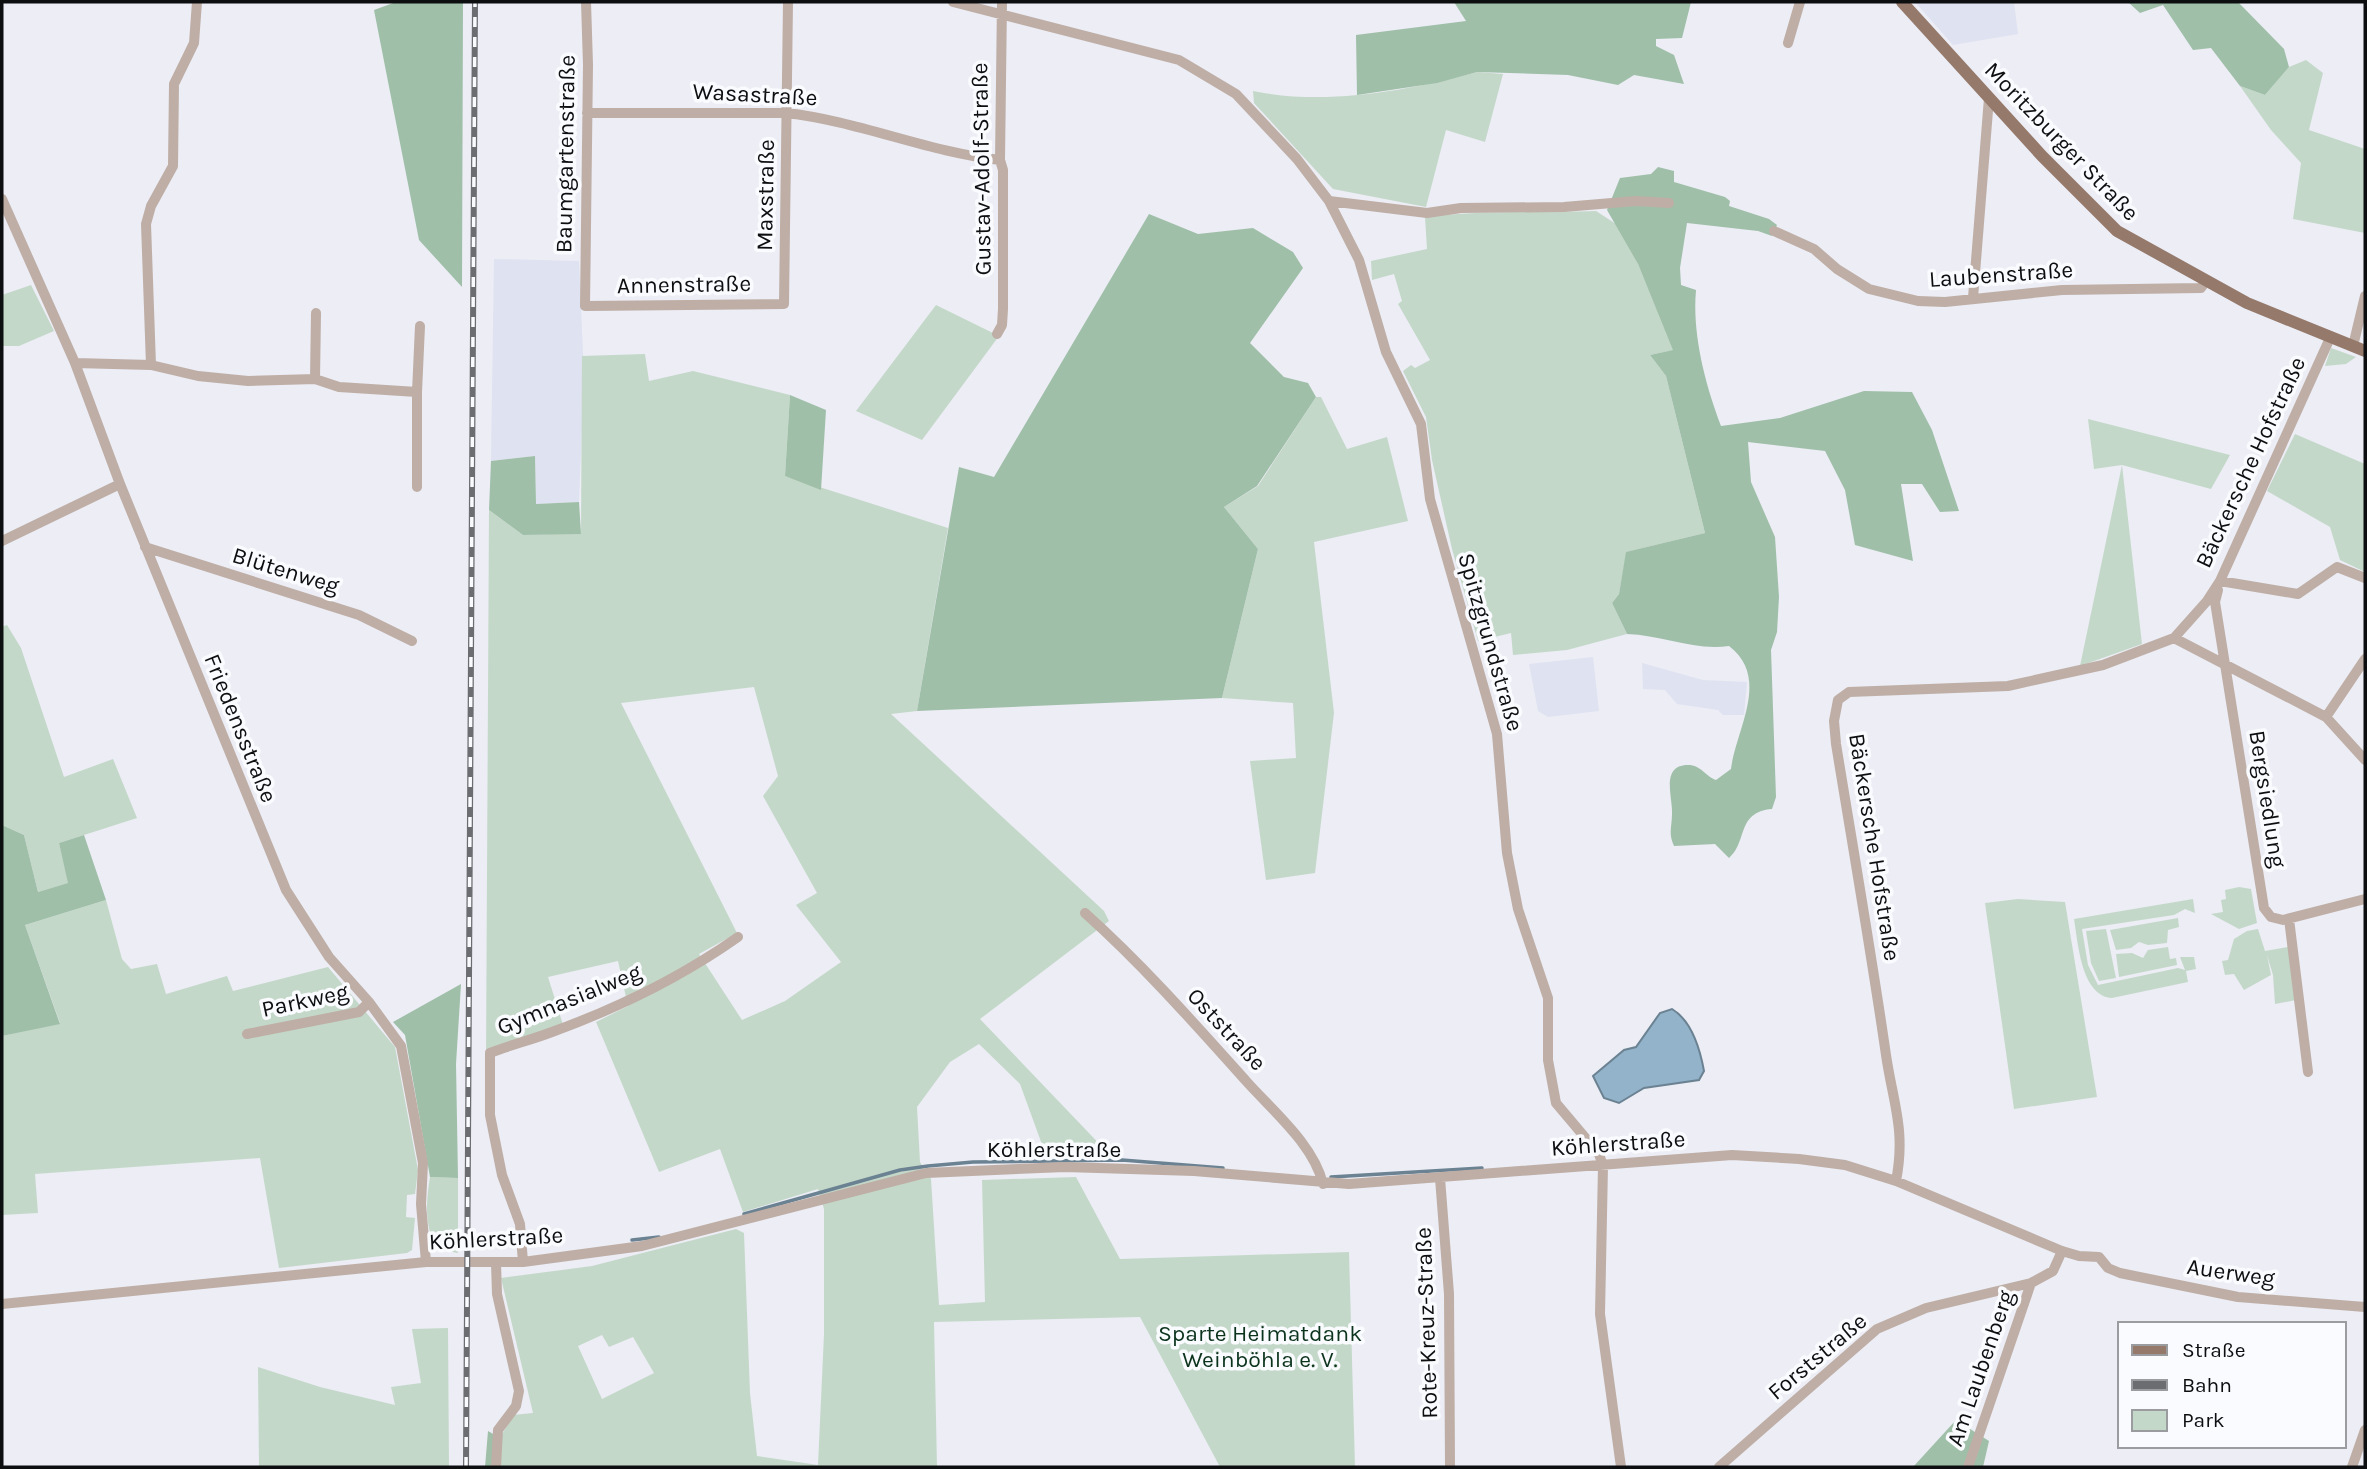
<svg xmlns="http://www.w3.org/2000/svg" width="2367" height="1469" font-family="Karla,sans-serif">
	<rect width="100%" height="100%" fill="#ecedf5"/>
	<path fill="#dfe2f0" d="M1915,2H2014L2018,34L1953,45Z
		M494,259L579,261L584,377L579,502L536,504L535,456L491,461Z
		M1593,657L1599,711L1548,717L1538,711L1529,664Z
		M1642,663L1703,680L1747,682L1744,715H1723L1718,710L1677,704L1665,690L1643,689Z"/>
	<path fill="#c4d8c9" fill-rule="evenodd" d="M2306,60L2323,73L2309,130L2365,149V233L2293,219L2301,163L2271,130L2240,86L2265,95L2289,67Z
		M1477,72L1503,74L1485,142L1446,130L1426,207L1333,189L1254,103L1253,91C1325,106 1406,91 1477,72Z
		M1596,211L1616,224L1638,264L1674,350L1650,355L1666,376L1705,533L1627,552L1619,594L1612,603L1627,634L1567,650L1513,655L1511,633L1478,641L1452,549L1432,460L1426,417L1403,371L1411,365L1415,368L1430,360L1398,304L1402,301L1394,274L1372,280L1371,261L1427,249L1425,217C1481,210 1539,213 1596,211Z
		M31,285L54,331L19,346H2V295Z
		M936,305L999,336L922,440L856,411Z
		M2331,348L2356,357L2346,364L2325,366Z
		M645,354L649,381L693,371L790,395L785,476L948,528L917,711L891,714L1104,911L1109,921L980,1019L1109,1154L1044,1150L1020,1084L979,1044L950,1062L917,1107L920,1162L931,1179L939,1305L985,1302L982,1180L1076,1177L1120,1259L1349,1252L1355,1467H1220L1140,1317L934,1322L937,1467H499L500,1438L513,1415L533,1413L501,1278L592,1266L736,1229L744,1233L750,1393L757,1456L818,1465L824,1334V1209L818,1189L743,1212L720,1149L659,1172L596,1022L628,1006L618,961L548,977L565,1031L486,1058L489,510L523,535L581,533L582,356ZM754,687L778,776L763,796L817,893L796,905L841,962L785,1001L742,1020L699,954L737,933L621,703ZM602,1335L609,1347L633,1337L654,1373L602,1399L578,1346Z
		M1316,397H1321L1347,449L1387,437L1408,521L1314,542L1334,713L1315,873L1266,880L1250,761L1296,758L1293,703L1222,698L1258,549L1224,507L1258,486Z
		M2088,419L2230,455L2211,489L2122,465L2142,644L2080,666L2122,465L2094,469Z
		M2295,434L2365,464V572L2340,560L2330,527L2267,491Z
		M7,625L21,648L64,777L113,759L137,818L59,843L69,883L38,892L24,835L2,825V627Z
		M2239,887L2251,889L2257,923L2239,929L2211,914L2223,912L2221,900L2226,899L2225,890Z
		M2018,899L2065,902L2097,1097L2014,1109L1985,903Z
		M2193,899L2195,913L2185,909L2174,915L2082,929L2088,965L2098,985L2178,968L2185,970L2180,957H2194L2196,969L2186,971L2188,982L2112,998C2081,996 2078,942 2074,919Z
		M106,900L122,959L131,969L157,964L166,994L227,976L233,991L328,967L395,1047L418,1170L415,1194L407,1195L406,1217L415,1218L412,1250L407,1253L279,1268L260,1158L35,1174L38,1213L2,1215V1036L60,1023L25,925Z
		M2178,918L2179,927L2168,930L2167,943L2148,945L2139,942L2131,948L2116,950L2110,930Z
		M2106,929L2116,978L2099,981L2091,963L2086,931Z
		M2258,929L2265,951L2288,947L2296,1000L2275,1004L2273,975L2267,955L2271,975L2244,990L2234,974L2225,975L2222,961L2228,960L2234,939L2247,931Z
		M2168,947L2170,959L2176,958L2177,965L2119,977L2116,954L2132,953L2143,958L2148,950Z
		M430,1177L458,1178V1253L437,1249C424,1226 426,1202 430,1177Z
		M448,1328L449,1467H259L258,1367L320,1387L395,1405L391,1387L421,1383L412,1329Z"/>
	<path fill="#9fbfa8" d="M396,2H463L462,287L419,240L374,10Z
		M1454,2H1691L1682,38L1656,39V46L1674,55L1684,84L1634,75L1618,85L1568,75L1477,72L1437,83L1357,95L1356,35L1466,21Z
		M2128,2H2238L2284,49L2289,67L2265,95L2240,86L2211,48L2193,50L2163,5L2140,13Z
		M1658,167L1674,171V182L1725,197L1730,201L1729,206L1769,219L1777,225L1772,236L1758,231L1687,223L1680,268L1681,285L1696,290C1692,334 1705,384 1721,426L1780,418L1864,391L1912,392L1932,430L1959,511L1940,512L1922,484H1901L1913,561L1855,545L1845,490L1825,451L1748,442L1751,482L1775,537L1779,597L1777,632L1771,650L1776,797L1772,809C1736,812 1748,842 1729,858L1715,844L1674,846C1668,833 1672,827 1672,814C1673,798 1660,765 1688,765C1701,765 1705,776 1716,780L1731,769C1736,729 1771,678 1729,646C1694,651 1662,635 1627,634L1612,603L1619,594L1626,552L1705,533L1666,376L1650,355L1673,350L1638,264L1607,210L1620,178L1651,174Z
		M1149,214L1198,234L1253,228L1293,252L1303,268L1250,343L1284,377L1308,383L1316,397L1257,486L1224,507L1258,549L1222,698L917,711L959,467L994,477Z
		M790,395L826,410L821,490L785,476Z
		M535,456L536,504L579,502L581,534L523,535L489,510L491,461Z
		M2,825L24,835L38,892L68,883L59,843L84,835L106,900L25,925L60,1024L2,1036Z
		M461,984L456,1064L458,1178L430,1177L405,1035L393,1022Z
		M1956,1420L1989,1441L1983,1467H1913Z
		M488,1431L500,1438L499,1467H485Z"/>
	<path fill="#93b3ca" stroke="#6b8292" stroke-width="2" d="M1672,1009C1692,1021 1700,1049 1704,1071L1699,1080L1644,1088L1619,1103L1604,1098L1593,1076L1624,1050L1636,1047L1660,1013Z"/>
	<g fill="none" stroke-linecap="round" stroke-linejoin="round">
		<path stroke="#6b8292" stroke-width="3.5" d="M1331,1177L1482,1168
			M744,1214L900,1170L928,1166L973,1162L1122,1160L1223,1168
			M632,1240L659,1237"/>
		<path stroke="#beaea6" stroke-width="10" d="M586,2L588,65L585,306L784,304L788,2
			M953,2L1179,60L1236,94L1297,159L1329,201L1359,260L1386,352L1421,424L1430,499L1497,734L1507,853L1518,909L1548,998V1060L1556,1103L1599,1154L1603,1166L1600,1314L1621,1467
			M1788,43L1800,2
			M587,113H786C859,121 927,152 1000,160
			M2,199L75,363L120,484L286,890L329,957L369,1002L401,1046L423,1163L421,1204L426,1262
			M1329,201L1427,213L1461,208L1564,207L1636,201L1669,203
			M1774,231L1814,249L1837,269L1869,289L1918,301L1945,302L2062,290L2201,288L2205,282
			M1973,298L1989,98
			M316,313L315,379L339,387L417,392V487
			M997,334L1002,325L1003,309V170L1000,160L1002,2
			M2353,346L2365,296
			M75,363L151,365L198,376L248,381L315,379
			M151,365L146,224L151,206L173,166L174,84L194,43L197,2
			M417,392L420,326
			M2,541L120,484
			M145,547L359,615L412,641
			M2220,581L2298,594L2337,567L2365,578
			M2218,590L2215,602L2264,908L2271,917L2283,920L2365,899
			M2174,638L2326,717L2365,760
			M2326,717L2365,659
			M1085,913C1143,965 1195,1024 1247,1082C1273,1111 1314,1145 1323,1184
			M2289,919L2308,1072
			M247,1034L359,1012L369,1002
			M1440,1178L1449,1294L1450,1467
			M1896,1181C1906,1130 1893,1103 1886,1055C1871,951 1853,848 1836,744L1834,721L1838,700L1849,692L2008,686L2103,665L2174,638L2207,601L2220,581L2330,338
			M523,1262L520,1224L502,1175L490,1115V1053C510,1045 531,1040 552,1032C618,1008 680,978 738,937
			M2,1304L426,1262H523L642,1246L926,1173L1065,1167L1194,1171L1349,1184L1732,1155L1799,1159L1845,1165L1896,1181L2062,1251L2079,1256L2099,1257L2108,1268L2120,1273L2238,1297L2365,1307
			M496,1467L498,1430L516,1406L519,1391L497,1294L496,1263
			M1719,1467L1877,1329L1926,1308L2031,1283L2053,1271L2062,1251
			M1968,1467L2031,1283
			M2352,1467L2365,1430"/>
		<path stroke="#95796b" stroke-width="12" d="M1902,2L2042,156L2117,231L2247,303L2365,351"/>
		<defs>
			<path id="rail" d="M466,1467L475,2"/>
		</defs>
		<use href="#rail" stroke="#6c6d71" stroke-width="6"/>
		<use href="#rail" stroke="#fafbfe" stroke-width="3.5" stroke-dasharray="10" stroke-linecap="butt"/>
	</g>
	<g text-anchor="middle" stroke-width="7" stroke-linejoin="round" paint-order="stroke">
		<g font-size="23" fill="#0d0e10" stroke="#fafbfe">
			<text transform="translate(755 94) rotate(3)" y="8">Wasastraße</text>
			<text transform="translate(2062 141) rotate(46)" y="8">Moritzburger Straße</text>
			<text transform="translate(565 154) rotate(-89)" y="8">Baumgartenstraße</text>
			<text transform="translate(981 169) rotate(-91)" y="8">Gustav-Adolf-Straße</text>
			<text transform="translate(765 195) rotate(-89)" y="8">Maxstraße</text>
			<text transform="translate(2001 274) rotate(-4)" y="8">Laubenstraße</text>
			<text transform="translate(684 284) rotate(-1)" y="8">Annenstraße</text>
			<text transform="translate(2250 462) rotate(-65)" y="8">Bäckersche Hofstraße</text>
			<text transform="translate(286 570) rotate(17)" y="8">Blütenweg</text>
			<text transform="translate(1491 642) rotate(74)" y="8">Spitzgrundstraße</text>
			<text transform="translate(241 728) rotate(68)" y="8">Friedensstraße</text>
			<text transform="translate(2268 799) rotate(81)" y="8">Bergsiedlung</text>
			<text transform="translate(1875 847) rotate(81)" y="8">Bäckersche Hofstraße</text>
			<text transform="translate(569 999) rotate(-22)" y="8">Gymnasialweg</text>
			<text transform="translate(305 1000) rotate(-12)" y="8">Parkweg</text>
			<text transform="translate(1227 1029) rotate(47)" y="8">Oststraße</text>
			<text transform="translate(1618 1143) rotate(-4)" y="8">Köhlerstraße</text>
			<text x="1054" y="1157">Köhlerstraße</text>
			<text transform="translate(496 1238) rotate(-3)" y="8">Köhlerstraße</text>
			<text transform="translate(2231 1272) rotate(8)" y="8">Auerweg</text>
			<text transform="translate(1426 1323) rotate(-92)" y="8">Rote-Kreuz-Straße</text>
			<text transform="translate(1817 1356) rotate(-40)" y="8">Forststraße</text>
			<text transform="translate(1980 1368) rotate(-71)" y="8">Am Laubenberg</text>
		</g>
		<g font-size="23" fill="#0c341d" stroke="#fafbfe">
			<text x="1260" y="1341">Sparte Heimatdank<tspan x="1260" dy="26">Weinböhla e. V.</tspan></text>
		</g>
	</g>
	<rect width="2367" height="1469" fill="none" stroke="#0d0e10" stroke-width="7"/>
	<rect x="2118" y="1322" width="228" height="126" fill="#fafbfe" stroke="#9b9c9f" stroke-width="2"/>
	<rect x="2132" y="1345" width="35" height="10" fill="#95796b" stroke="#9b9c9f" stroke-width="2"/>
	<text x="2182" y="1357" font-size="21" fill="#0d0e10">Straße</text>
	<rect x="2132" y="1380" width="35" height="10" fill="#6c6d71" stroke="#9b9c9f" stroke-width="2"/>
	<text x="2182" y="1392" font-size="21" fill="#0d0e10">Bahn</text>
	<rect x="2132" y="1410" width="35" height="21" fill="#c4d8c9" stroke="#9b9c9f" stroke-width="2"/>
	<text x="2182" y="1427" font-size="21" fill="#0d0e10">Park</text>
</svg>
